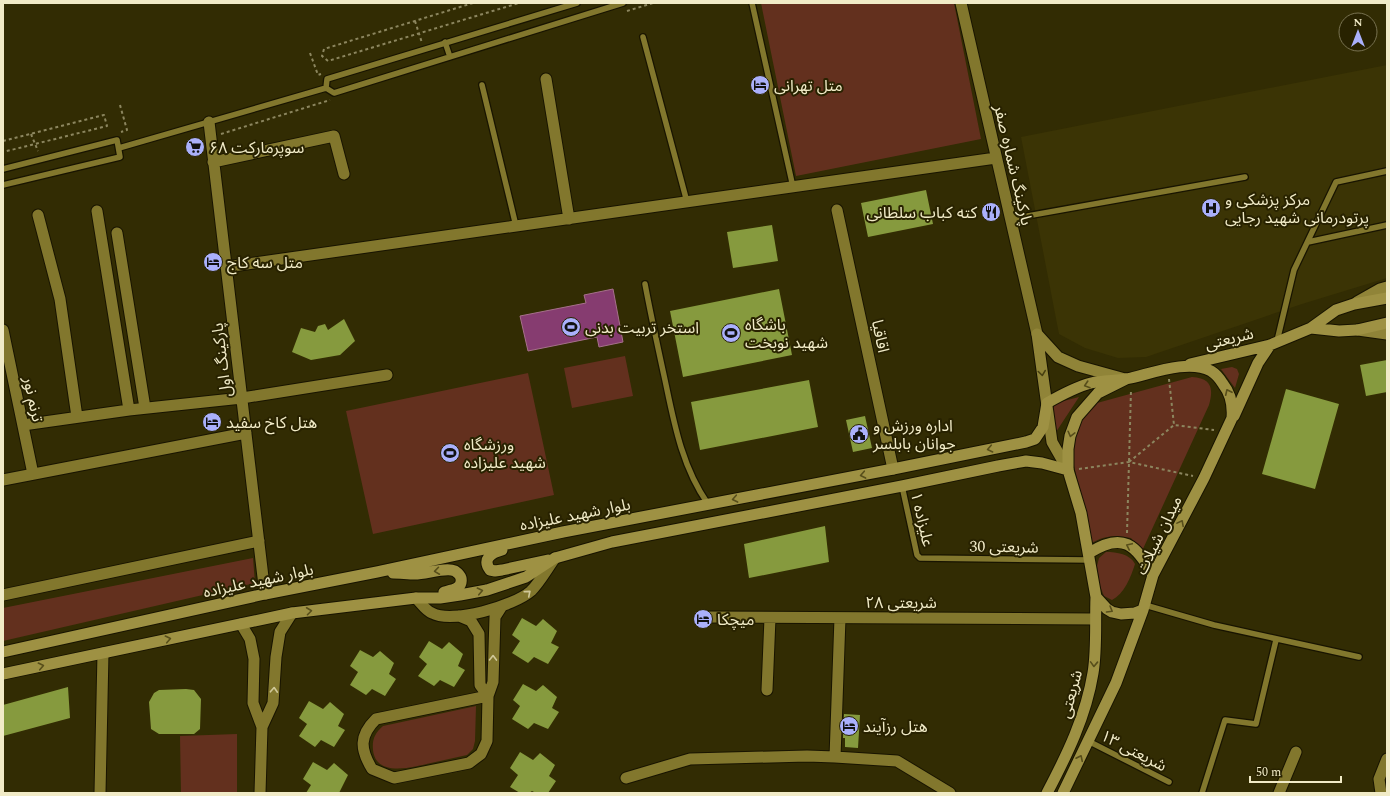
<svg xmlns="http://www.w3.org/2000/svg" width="1390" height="796" font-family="Spectral,'Noto Sans Arabic',serif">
	<rect width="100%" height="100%" fill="#322c03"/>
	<path fill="#3b3405" d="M1387,65V278L1302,304L1146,357L1118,358L1085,348L1059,334L1021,137Z"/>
	<path fill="#63301e" d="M761,3H954L981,139L796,176Z
		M625,356L633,396L572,408L564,368Z
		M1232,367L1237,369L1239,374L1235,388L1221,369Z
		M528,373L554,495L373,534L346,411Z
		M1192,377C1211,378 1214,388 1209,405L1142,551L1131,538C1114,535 1105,535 1090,544L1074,465V437L1087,411L1097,403Z
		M1079,397L1056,432L1052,408L1056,403Z
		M1106,552C1117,552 1130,554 1135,564C1131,577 1124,594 1112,600L1104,596L1100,586L1097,566L1099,558Z
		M253,558L255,583L3,641V608Z
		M476,706L475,741L473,749L467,755C455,758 443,760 431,763C413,767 376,778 373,750C372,739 375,733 383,726Z
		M237,734V793H181L180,736Z"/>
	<path fill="#863c70" stroke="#a6708a" d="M613,289L623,342L599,347L597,337L528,351L520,316L586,303L584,295Z"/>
	<path fill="#869a3e" d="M926,190L933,224L868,237L861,203Z
		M772,225L778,261L733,268L727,232Z
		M779,289L792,355L683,377L670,311Z
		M344,319L355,341L340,355L311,360L292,352L301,328L315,332L318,326L325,324L328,330Z
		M1387,360V392L1366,396L1360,365Z
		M809,380L818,427L700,450L691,402Z
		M1286,389L1339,404L1315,489L1262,474Z
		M865,416L872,448L853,452L846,420Z
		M825,526L829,562L749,578L744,544Z
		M522,618L536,626L543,619L557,631L551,643L559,647L548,664L534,657L528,663L512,653L520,641L512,635Z
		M429,641L442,649L449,642L463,654L458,666L465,670L454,687L440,680L434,686L418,676L427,664L419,657Z
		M360,650L373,657L380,651L394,663L389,674L396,679L385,696L372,689L366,695L350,685L358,672L350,666Z
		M523,684L536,691L543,685L557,697L552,708L559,712L548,729L534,723L528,729L512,719L520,706L513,700Z
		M68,687L70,718L3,736V705Z
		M186,689L194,690L201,699L200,729L194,734H159L151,729L149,702L154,693L159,690Z
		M309,701L323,709L330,702L344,714L338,726L345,730L334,747L321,740L315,747L299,736L307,724L299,718Z
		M844,714L860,715L858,748L845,747V738H843Z
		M520,752L533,760L540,753L555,765L549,776L556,781L548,793H536L532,791L529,793H520L510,787L518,775L510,768Z
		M313,762L327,770L334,763L348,775L339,793H306L311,785L303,779Z"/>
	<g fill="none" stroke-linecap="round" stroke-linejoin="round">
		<defs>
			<path id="service" d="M577,3L327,79L326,88L334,93L623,3
				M752,3L793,187
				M643,37L687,202
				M445,42L450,57
				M482,85L516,226
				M119,148L326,88
				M3,169L117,140L120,157L3,185
				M1010,219L1245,177
				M1308,242L1387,225
				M645,284C651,316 658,348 665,380C674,423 682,467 708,504
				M1277,341L1294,270L1336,182L1387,171
				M902,486L917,555L920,558L1090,560
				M1145,605L1214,625L1359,657
				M1088,741L1169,782
				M1202,793L1225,720L1256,724L1276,640"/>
			<path id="minor" d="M961,3L1037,334
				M546,79L569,219
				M209,122L265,594
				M213,162L334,136L344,174
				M837,210L893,469
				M97,211L129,410
				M38,215L60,299L77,417
				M117,233L145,408
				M226,267L996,158
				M3,330L33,474
				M23,425L129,410L242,398L387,375
				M3,480L246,433
				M3,595L259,541
				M416,598C421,603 426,611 432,613C452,624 514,606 531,591C540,582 547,569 555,558
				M459,616L471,621L479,634L480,685L488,696
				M708,617L1095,619
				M241,624L250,639L254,659L253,703L262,727L260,793
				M767,690L770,618
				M488,696L487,741L481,754L469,763L394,778L372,769C360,749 359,736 376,719Z
				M488,696L493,682L495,617L502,606
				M262,727L273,703L276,657L280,632L292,613
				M835,757L840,618
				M626,778L690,759L807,756L835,757L897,761L950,793
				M100,793L103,653
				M1279,793L1296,752
				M1381,793L1379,779L1387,759"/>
			<path id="secondary" d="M1357,302L1380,289L1387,287
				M1358,330L1387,334
				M1037,334L1052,442L1068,470
				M1037,334L1058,357L1078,366L1125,379"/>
			<path id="primary" d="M1311,328L1339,331L1357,330L1387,323
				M1190,364L1270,345L1311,328L1336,310L1354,304L1387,298
				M1234,416L1258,363L1270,345
				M502,550C491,553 482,559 490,570L495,571L502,570L548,560
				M1089,553C1123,531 1136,545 1153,575
				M393,573C400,573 408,574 415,574C426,574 446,567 455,571C458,573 460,575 461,578C463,589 452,590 444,592
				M3,652L265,594L377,572L563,532L893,469L1026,442L1035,439L1043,427L1047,403C1061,395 1076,387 1091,383C1104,380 1118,381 1131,378C1153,373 1189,359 1211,371C1216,374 1220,379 1223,384C1231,394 1233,406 1232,418L1204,478L1153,575L1143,610L1135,613L1121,614L1112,612L1107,609L1096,597L1081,513L1068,470V449L1070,436L1077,417L1098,393L1126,379
				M3,674L292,613L416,598H440L460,595L487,590L526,577L555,558L612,542L902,486L998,466L1026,461L1042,463L1068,470
				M1047,793C1067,755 1086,716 1093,673C1097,649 1095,622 1096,597
				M1063,793L1116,683L1143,610"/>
		</defs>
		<use href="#service" stroke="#181401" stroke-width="8"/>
		<use href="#minor" stroke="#181401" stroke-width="13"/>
		<use href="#secondary" stroke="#181401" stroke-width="13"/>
		<use href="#primary" stroke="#181401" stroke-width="13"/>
		<path stroke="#8c865f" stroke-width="2" stroke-dasharray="3 3" stroke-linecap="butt" d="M473,3L324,49L322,56L328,61L519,3
			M627,11L653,3
			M415,21L422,43
			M310,53L318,75L321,74
			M120,105L127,130L121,132
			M31,134L38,151
			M221,134L330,100
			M3,141L104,115L107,126L3,152
			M1169,379L1174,425
			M1129,462L1174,425L1214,430
			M1079,469L1129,462L1193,476
			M1127,533L1131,390"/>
		<use href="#service" stroke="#82772d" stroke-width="5.5"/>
		<use href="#minor" stroke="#82772d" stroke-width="11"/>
		<use href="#secondary" stroke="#908438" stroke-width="11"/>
		<use href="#primary" stroke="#9e9143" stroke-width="11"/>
	</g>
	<defs><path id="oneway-chevron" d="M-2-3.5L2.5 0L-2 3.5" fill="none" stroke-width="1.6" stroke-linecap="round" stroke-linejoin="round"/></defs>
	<use stroke="#473f11" href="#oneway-chevron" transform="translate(1042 373) rotate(82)"/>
	<g stroke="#574e1b">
		<use href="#oneway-chevron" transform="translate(1087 385) rotate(162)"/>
		<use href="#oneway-chevron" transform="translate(1228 392) rotate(-115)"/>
		<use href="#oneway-chevron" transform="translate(1071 434) rotate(104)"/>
		<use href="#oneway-chevron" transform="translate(990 449) rotate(168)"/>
		<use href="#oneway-chevron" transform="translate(863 475) rotate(169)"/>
		<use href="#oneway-chevron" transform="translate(735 499) rotate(169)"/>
		<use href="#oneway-chevron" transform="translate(1181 523) rotate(-62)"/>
		<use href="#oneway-chevron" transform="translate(1129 546) rotate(-155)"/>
		<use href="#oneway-chevron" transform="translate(437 571) rotate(172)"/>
		<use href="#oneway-chevron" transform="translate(480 591) rotate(-12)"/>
		<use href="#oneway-chevron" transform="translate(1110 610) rotate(30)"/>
		<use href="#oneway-chevron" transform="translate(309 611) rotate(-7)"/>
		<use href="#oneway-chevron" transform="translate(168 639) rotate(-12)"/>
		<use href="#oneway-chevron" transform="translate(1094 664) rotate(92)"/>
		<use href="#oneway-chevron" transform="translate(41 666) rotate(-12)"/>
		<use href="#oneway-chevron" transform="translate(1080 758) rotate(-64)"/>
	</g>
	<g stroke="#d0c899">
		<use href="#oneway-chevron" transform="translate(528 593) rotate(-40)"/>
		<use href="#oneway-chevron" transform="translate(493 658) rotate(-89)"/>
		<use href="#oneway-chevron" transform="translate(274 690) rotate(-87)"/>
	</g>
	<defs>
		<symbol id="hotel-disc" viewBox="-11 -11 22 22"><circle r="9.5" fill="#aab0fb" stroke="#282200"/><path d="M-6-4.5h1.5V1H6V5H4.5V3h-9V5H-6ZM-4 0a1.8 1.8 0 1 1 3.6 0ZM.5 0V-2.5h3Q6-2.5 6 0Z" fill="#111"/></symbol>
		<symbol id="supermarket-disc" viewBox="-11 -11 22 22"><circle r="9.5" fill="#aab0fb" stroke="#282200"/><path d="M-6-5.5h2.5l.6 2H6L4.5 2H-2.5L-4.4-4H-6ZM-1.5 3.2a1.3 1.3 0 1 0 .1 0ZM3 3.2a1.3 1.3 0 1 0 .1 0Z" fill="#111"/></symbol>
		<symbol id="hospital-disc" viewBox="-11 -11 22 22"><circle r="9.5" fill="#aab0fb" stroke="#282200"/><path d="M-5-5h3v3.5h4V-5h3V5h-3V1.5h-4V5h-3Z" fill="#111"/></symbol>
		<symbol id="restaurant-disc" viewBox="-11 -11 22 22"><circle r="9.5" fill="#aab0fb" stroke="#282200"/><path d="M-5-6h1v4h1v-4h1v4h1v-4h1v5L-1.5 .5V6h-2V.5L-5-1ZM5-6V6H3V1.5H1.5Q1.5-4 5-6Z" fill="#111"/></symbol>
		<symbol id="stadium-disc" viewBox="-11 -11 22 22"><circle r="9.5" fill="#aab0fb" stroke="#282200"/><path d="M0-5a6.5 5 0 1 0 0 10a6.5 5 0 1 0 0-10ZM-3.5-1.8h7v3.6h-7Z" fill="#111"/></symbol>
		<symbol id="civic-disc" viewBox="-11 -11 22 22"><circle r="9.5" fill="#aab0fb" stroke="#282200"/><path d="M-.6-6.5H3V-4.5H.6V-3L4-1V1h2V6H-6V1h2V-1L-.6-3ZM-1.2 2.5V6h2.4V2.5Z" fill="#111"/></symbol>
	</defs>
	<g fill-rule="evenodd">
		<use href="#hotel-disc" x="749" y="74" width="22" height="22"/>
		<use href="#supermarket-disc" x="184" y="136" width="22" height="22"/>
		<use href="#hospital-disc" x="1200" y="197" width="22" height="22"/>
		<use href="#restaurant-disc" x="980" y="201" width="22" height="22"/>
		<use href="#hotel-disc" x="202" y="251" width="22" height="22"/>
		<use href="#stadium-disc" x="560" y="316" width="22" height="22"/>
		<use href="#stadium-disc" x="720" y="322" width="22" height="22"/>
		<use href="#hotel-disc" x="201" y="411" width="22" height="22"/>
		<use href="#civic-disc" x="848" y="423" width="22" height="22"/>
		<use href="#stadium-disc" x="439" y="442" width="22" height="22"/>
		<use href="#hotel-disc" x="692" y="608" width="22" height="22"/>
		<use href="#hotel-disc" x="838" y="715" width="22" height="22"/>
	</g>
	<g text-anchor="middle" stroke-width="4" stroke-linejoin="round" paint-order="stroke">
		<g font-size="16" fill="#f1ebc7" stroke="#282200" text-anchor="start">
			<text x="774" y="91">متل تهرانی</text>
			<text x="209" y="153">سوپرمارکت ۶۸</text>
			<text x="1225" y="205">مرکز پزشکی و<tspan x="1225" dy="18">پرتودرمانی شهید رجایی</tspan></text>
			<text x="977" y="218" text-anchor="end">کته کباب سلطانی</text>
			<text x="227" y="268">متل سه کاج</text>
			<text x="745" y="330">باشگاه<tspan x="745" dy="18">شهید نوبخت</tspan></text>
			<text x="585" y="333">استخر تربیت بدنی</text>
			<text x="226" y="428">هتل کاخ سفید</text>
			<text x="873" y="431">اداره ورزش و<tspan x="873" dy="18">جوانان بابلسر</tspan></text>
			<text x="464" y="450">ورزشگاه<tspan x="464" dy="18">شهید علیزاده</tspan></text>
			<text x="717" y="625">میچکا</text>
			<text x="863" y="732">هتل رزآیند</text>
		</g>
		<g font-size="16" fill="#f1ebc7" stroke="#282200">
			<text transform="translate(1014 165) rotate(77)" y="6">پارکینگ شماره صفر</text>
			<text transform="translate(881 336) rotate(78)" y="6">اقاقیا</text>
			<text transform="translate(1229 338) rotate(-14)" y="6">شریعتی</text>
			<text transform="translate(221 360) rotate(-97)" y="6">پارکینگ اول</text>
			<text transform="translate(34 399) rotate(78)" y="6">ترنم نور</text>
			<text transform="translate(575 514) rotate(-11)" y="6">بلوار شهید علیزاده</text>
			<text transform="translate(923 519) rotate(77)" y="6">علیزاده ۱</text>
			<text transform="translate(1158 535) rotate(-64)" y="6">میدان شیلات</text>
			<text transform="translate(1004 546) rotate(1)" y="6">شریعتی 30</text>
			<text transform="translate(258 580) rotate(-12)" y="6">بلوار شهید علیزاده</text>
			<text x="901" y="608">شریعتی ۲۸</text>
			<text transform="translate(1070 694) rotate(-75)" y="6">شریعتی</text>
			<text transform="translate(1134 750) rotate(27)" y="6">شریعتی ۱۳</text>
		</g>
	</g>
	<rect width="1390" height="796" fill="none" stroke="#f1ebc7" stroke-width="8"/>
	<g transform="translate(1358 32)"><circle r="19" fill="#282200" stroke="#787250"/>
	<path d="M0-3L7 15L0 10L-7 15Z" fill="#aab0fb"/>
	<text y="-6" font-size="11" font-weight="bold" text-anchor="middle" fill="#f1ebc7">N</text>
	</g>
	<path d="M1250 776v6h91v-6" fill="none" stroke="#f1ebc7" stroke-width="2"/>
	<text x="1256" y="776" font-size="12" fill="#f1ebc7" stroke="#282200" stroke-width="3" paint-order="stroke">50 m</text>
</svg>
